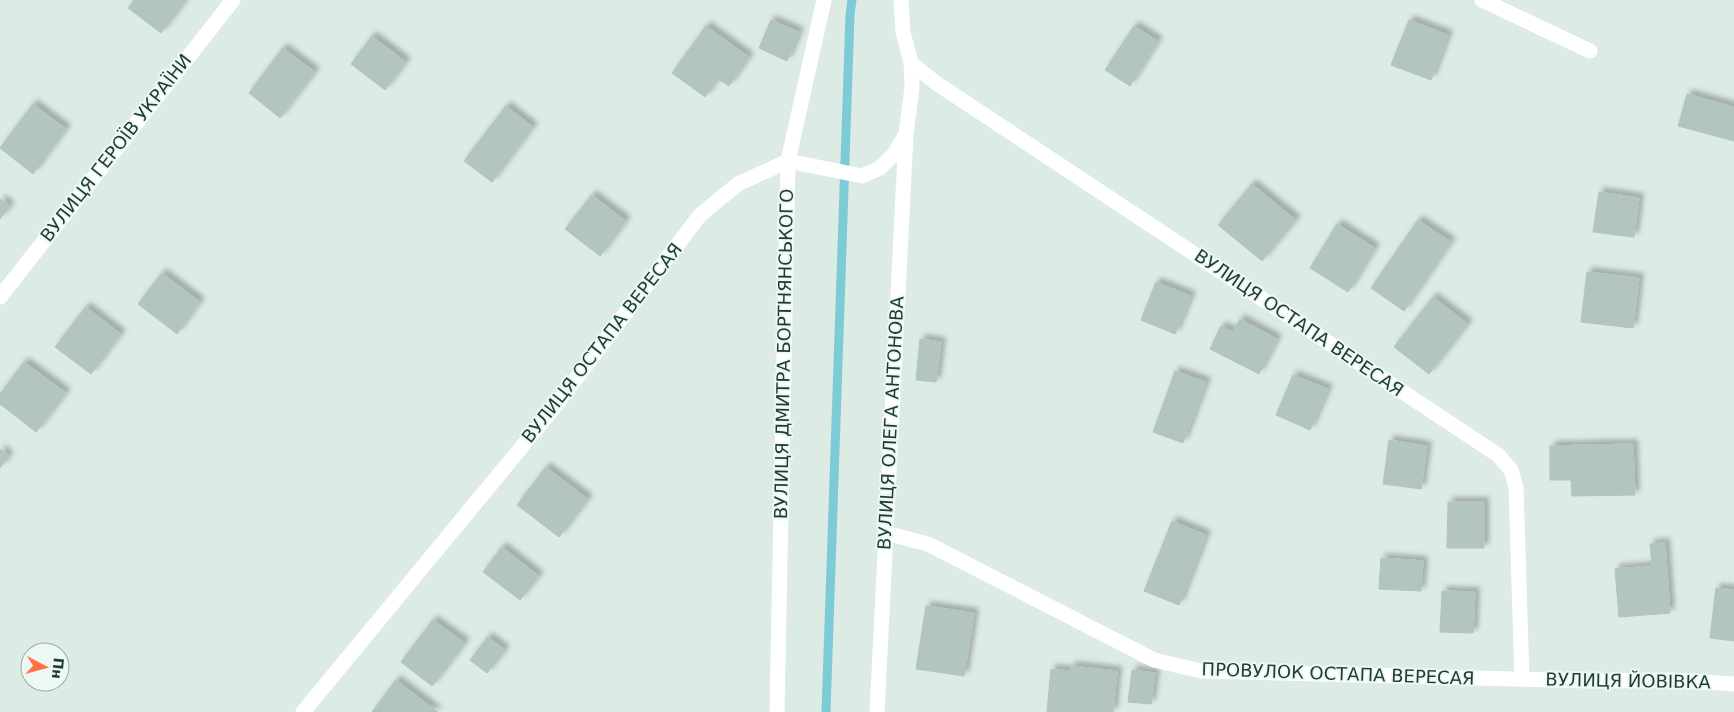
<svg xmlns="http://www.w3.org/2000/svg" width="1734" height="712" font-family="'DejaVu Sans',sans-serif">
	<defs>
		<filter id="shadow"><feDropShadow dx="4.5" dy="-4.5" stdDeviation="2.5" flood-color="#0004"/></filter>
	</defs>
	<rect width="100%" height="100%" fill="#ddebe5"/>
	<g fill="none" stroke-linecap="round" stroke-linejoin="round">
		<path stroke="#7ecad7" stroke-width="9" d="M826,712L850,15L852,0"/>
	</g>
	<path fill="#b3c6be" stroke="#afc5bc" filter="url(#shadow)" d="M134,0H186L161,33L128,8Z
		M771,20L799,32L787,61L759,48Z
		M1409,20L1448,35L1431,80L1391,65Z
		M706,26L749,57L729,86L718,79L705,97L672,73Z
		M1134,26L1158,41L1130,86L1105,70Z
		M372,36L406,62L385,90L351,64Z
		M283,48L315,72L280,118L249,93Z
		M1687,94L1734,107V141L1678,126Z
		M33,104L66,129L33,174L0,148Z
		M506,106L533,127L492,182L464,161Z
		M1252,184L1296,220L1262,261L1218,225Z
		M1599,192L1639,198L1634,237L1593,232Z
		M592,195L626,221L600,256L565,229Z
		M0,199L10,206L0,219Z
		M1418,220L1451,242L1404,311L1371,288Z
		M1337,224L1375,248L1348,292L1310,268Z
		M1587,272L1639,278L1633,328L1581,322Z
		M162,273L200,302L177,334L138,304Z
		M1156,282L1191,296L1175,334L1141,320Z
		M1433,297L1468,324L1429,374L1394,347Z
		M86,307L121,334L91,374L55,347Z
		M1240,319L1277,339L1259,374L1210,349L1221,326L1233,332Z
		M920,339L941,342L936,382L916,380Z
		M24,362L66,393L36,432L0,404V394Z
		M1175,371L1206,382L1183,443L1153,432Z
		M1293,375L1328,389L1310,430L1276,415Z
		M1389,440L1427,446L1421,489L1383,484Z
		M1633,444L1635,495L1572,496L1571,480H1550V446Z
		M0,449L9,456L0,468Z
		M546,467L588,499L559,537L517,505Z
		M1448,502H1484V548H1447Z
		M1172,521L1206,535L1179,605L1144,591Z
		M1665,543L1670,613L1619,617L1615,569L1652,566L1650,544Z
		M502,547L539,576L520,600L483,572Z
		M1381,558L1423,561L1421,591L1379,589Z
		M1716,588L1734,590V641L1710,638Z
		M1442,591L1475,592L1473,633L1440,632Z
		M926,606L974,613L964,676L916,669Z
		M433,620L465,643L432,686L401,662Z
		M488,637L505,650L487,673L470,660Z
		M1071,666L1117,671L1113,712H1047L1051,669L1070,671Z
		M1132,670L1155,673L1151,704L1128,702Z
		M396,680L438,712H372Z"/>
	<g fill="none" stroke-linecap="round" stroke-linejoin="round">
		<path stroke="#fff" stroke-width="15" d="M1482,0L1590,51
			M911,63L936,83L1498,455L1511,470L1516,487L1522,679
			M0,297L233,0
			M886,533L928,544L1154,660L1201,671L1591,681L1673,680L1734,684
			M303,712L553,409L700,215L738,184L788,161L862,176L880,168L894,154L906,134L912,87L911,63L903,32L901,0
			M777,712L788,161L824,0
			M877,712L906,135"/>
	</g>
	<g text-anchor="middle" stroke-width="4" stroke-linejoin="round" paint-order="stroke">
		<g font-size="18" fill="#1d3c34" stroke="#eef8f3">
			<text transform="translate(116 148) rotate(-52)" y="6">ВУЛИЦЯ ГЕРОЇВ УКРАЇНИ</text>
			<text transform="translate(1299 323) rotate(34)" y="6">ВУЛИЦЯ ОСТАПА ВЕРЕСАЯ</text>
			<text transform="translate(602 343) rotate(-52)" y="6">ВУЛИЦЯ ОСТАПА ВЕРЕСАЯ</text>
			<text transform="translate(784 354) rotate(-89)" y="6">ВУЛИЦЯ ДМИТРА БОРТНЯНСЬКОГО</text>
			<text transform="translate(891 423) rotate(-87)" y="6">ВУЛИЦЯ ОЛЕГА АНТОНОВА</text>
			<text transform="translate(1338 674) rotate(2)" y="6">ПРОВУЛОК ОСТАПА ВЕРЕСАЯ</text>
			<text transform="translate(1628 681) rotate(1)" y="6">ВУЛИЦЯ ЙОВІВКА</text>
		</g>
	</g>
	<g transform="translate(45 667) rotate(96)"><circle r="24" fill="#eef8f3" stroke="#9aada7"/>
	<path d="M0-4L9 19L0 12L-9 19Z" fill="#ff7248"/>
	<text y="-8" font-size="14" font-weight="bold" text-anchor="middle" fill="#1d3c34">Пн</text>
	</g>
</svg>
